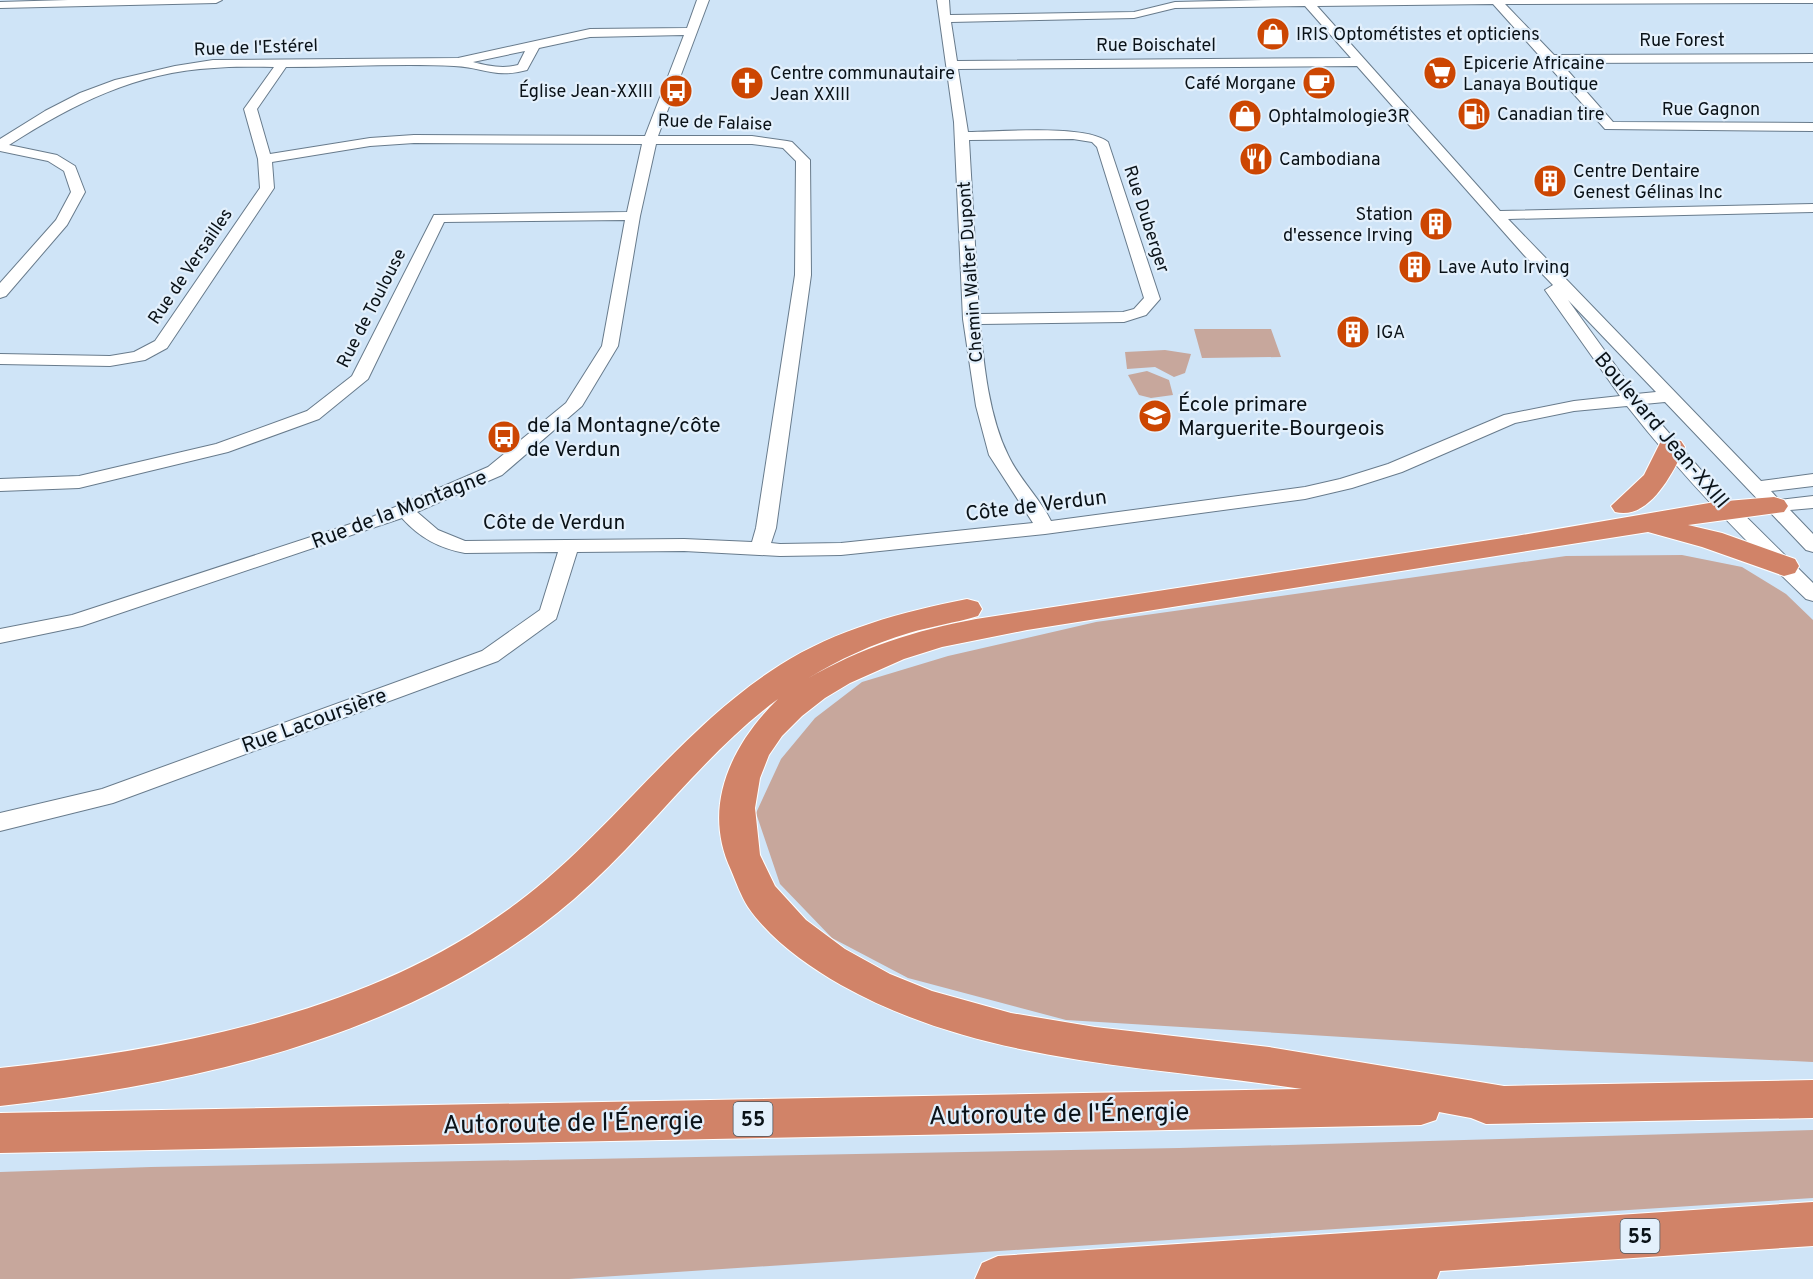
<svg xmlns="http://www.w3.org/2000/svg" width="1813" height="1279" font-family="Overpass,sans-serif">
	<rect width="100%" height="100%" fill="#cfe4f7"/>
	<path fill="#c7a79c" d="M1194,329H1271L1281,357L1202,358Z
		M1165,350L1191,354L1185,373L1174,377L1155,367L1127,369L1125,352Z
		M1147,371L1169,380L1173,395L1151,398L1139,395L1128,375Z
		M1682,555L1742,567L1786,594L1813,620V1062L1556,1050L1066,1020L908,978L832,938L780,884L756,813L781,759L815,718L862,682L948,656L1096,622L1566,556Z
		M1813,1130V1198L569,1279H0V1172L151,1167L1179,1148Z"/>
	<g fill="none" stroke-linecap="round" stroke-linejoin="round">
		<defs>
			<path id="minor" d="M68,0H222L216,3L0,8V2Z
				M697,0H709L658,136H752L787,141L792,142L810,160L811,275L776,528L771,543L780,544L841,543L1033,523L989,455L976,406L963,319L954,122L937,0H949L950,15L1134,12L1175,2L1263,0H1813V3L1505,4L1554,55L1813,54V62L1561,63L1613,122L1813,123V131L1605,129L1493,4L1317,6L1500,211L1813,204V212L1508,219L1761,481L1813,474V486L1771,491L1779,500L1813,496V508L1790,510L1813,534V552L1806,550L1665,402L1644,404L1713,484L1813,583V601L1806,599C1742,538 1681,475 1627,406L1574,411L1515,423L1402,472L1352,488L1305,499L1045,534L841,555L780,556L684,551L577,552L556,619L498,661L113,803L0,831V813L102,789L482,651L540,610L558,552L465,553C439,548 420,538 402,518L82,626L0,643V629L72,615L372,517L488,467L566,403L602,346L625,220L444,222L368,379L319,419L228,452L79,488L0,491V479L79,476L216,444L307,411L352,376L434,215L627,212L642,144L414,143L370,146L272,162L274,188L167,348L145,360L110,366L0,364V354L110,356L134,352L155,341L260,188L258,159L244,109L274,67C254,67 234,66 214,68C136,72 73,104 9,145L57,155L75,166L85,192L67,225L6,296L0,298V283L56,220L71,192L64,171L48,161L0,151V139L45,111L80,93L115,80L175,66L213,60L458,58L590,29L687,28ZM1305,6L1351,58L957,61L951,22L1134,18L1175,8ZM684,35L645,136L414,135L370,138L270,154L257,109L286,67C342,67 399,63 454,66C483,67 495,79 527,70L539,48L590,37ZM525,51L518,65C503,69 488,66 473,62ZM1357,66L1524,255L1553,285L1545,290L1620,396L1574,401L1504,415L1388,464L1340,479L1305,487L1051,521C1039,497 1019,479 1008,455C989,416 984,366 980,324L1124,322L1146,315L1160,299L1108,142C1086,124 999,132 968,132L958,69ZM1073,139L1092,142L1097,147L1144,298L1134,309L1123,312L979,314L969,140ZM656,144H752L783,148L796,161L795,275L756,528L752,542L684,539L465,541L438,530L417,512L502,475L582,406L618,346L640,216ZM1568,300L1656,392L1636,394Z"/>
			<path id="highway" d="M1671,439L1681,441L1685,447C1673,473 1649,521 1615,512L1611,506L1644,475L1661,441Z
				M1774,497L1784,500L1788,506L1784,512L1688,525L1722,533L1795,559L1799,566L1795,573L1784,576L1702,547L1648,532L1027,630L942,647L904,659L850,683L825,698L802,716L782,736L769,755L760,778L755,808L760,855L775,886L806,920L845,949L890,974L932,991L1011,1013L1095,1027L1269,1047L1504,1086L1813,1080V1118L1486,1124L1471,1118L1439,1112L1436,1120L1421,1125L0,1153V1113L1302,1089C1146,1065 982,1064 841,985C806,965 771,940 748,907C741,896 736,882 731,870C701,806 732,744 778,699C701,756 646,837 574,899C416,1035 201,1083 0,1106V1068C176,1049 372,1013 517,903C612,832 679,729 780,665C837,629 902,612 967,599L978,602L982,609L978,616C955,623 932,626 909,633C873,644 839,659 807,679C860,648 916,630 976,619L1516,536L1715,502Z
				M1813,1202V1246L1440,1271L1437,1279H975L982,1263L998,1256Z"/>
		</defs>
		<use href="#minor" stroke="#687b8c" stroke-width="2"/>
		<use href="#highway" stroke="#fff" stroke-width="2"/>
		<use href="#minor" fill="#fff" fill-rule="evenodd"/>
		<use href="#highway" fill="#d18368" fill-rule="evenodd"/>
	</g>
	<defs>
		<symbol id="shop-disc" viewBox="-11 -11 22 22"><circle r="9.5" fill="#cc4602" stroke="#e3f0fc"/><path d="M-5-2.5h2.3a2.7 3.5 0 0 1 5.4 0H5L5.5 6h-11ZM-1.5-2.5h3a1.5 2.3 0 0 0-3 0Z" fill="#fff"/></symbol>
		<symbol id="supermarket-disc" viewBox="-11 -11 22 22"><circle r="9.5" fill="#cc4602" stroke="#e3f0fc"/><path d="M-6-5.5h2.5l.6 2H6L4.5 2H-2.5L-4.4-4H-6ZM-1.5 3.2a1.3 1.3 0 1 0 .1 0ZM3 3.2a1.3 1.3 0 1 0 .1 0Z" fill="#fff"/></symbol>
		<symbol id="church-disc" viewBox="-11 -11 22 22"><circle r="9.5" fill="#cc4602" stroke="#e3f0fc"/><path d="M-1.2-6h2.4v3.5h3.3v2.4h-3.3V6h-2.4V-.1h-3.3v-2.4h3.3Z" fill="#fff"/></symbol>
		<symbol id="cafe-disc" viewBox="-11 -11 22 22"><circle r="9.5" fill="#cc4602" stroke="#e3f0fc"/><path d="M-5.5-4.5H6V0H3Q3 3.5 0 3.5H-2.5Q-5.5 3.5-5.5 0ZM3-3.2v2h1.7v-2ZM-6 4.5H4V6H-6Z" fill="#fff"/></symbol>
		<symbol id="bus-disc" viewBox="-11 -11 22 22"><circle r="9.5" fill="#cc4602" stroke="#e3f0fc"/><path d="M-5-6H5V4H4V6H2V4H-2V6H-4V4H-5ZM-3.5-4V0h7V-4ZM-3.5 1.2v1.5H-2V1.2ZM2 1.2v1.5H3.5V1.2Z" fill="#fff"/></symbol>
		<symbol id="fuel-disc" viewBox="-11 -11 22 22"><circle r="9.5" fill="#cc4602" stroke="#e3f0fc"/><path d="M-5.5-6h7V0h2V4h1.3V-2.5L3-4.5l.8-.8L6-3V5H2.5V1h-1V6h-7ZM-4.2-4.7v3.2H.2V-4.7Z" fill="#fff"/></symbol>
		<symbol id="restaurant-disc" viewBox="-11 -11 22 22"><circle r="9.5" fill="#cc4602" stroke="#e3f0fc"/><path d="M-5-6h1v4h1v-4h1v4h1v-4h1v5L-1.5 .5V6h-2V.5L-5-1ZM5-6V6H3V1.5H1.5Q1.5-4 5-6Z" fill="#fff"/></symbol>
		<symbol id="building-disc" viewBox="-11 -11 22 22"><circle r="9.5" fill="#cc4602" stroke="#e3f0fc"/><path d="M-4-6H4V6H1V3H-1V6H-4ZM-2.5-4.3h1.7v1.8h-1.7ZM.8-4.3h1.7v1.8H.8ZM-2.5-1h1.7V.8h-1.7ZM.8-1h1.7V.8H.8Z" fill="#fff"/></symbol>
		<symbol id="school-disc" viewBox="-11 -11 22 22"><circle r="9.5" fill="#cc4602" stroke="#e3f0fc"/><path d="M0-5L7-2L0 1L-7-2ZM-4 1L0 2.5L4 1V4Q0 6-4 4Z" fill="#fff"/></symbol>
	</defs>
	<g fill-rule="evenodd">
		<use href="#shop-disc" x="1254" y="15" width="38" height="38"/>
		<use href="#supermarket-disc" x="1421" y="54" width="38" height="38"/>
		<use href="#church-disc" x="728" y="64" width="38" height="38"/>
		<use href="#cafe-disc" x="1300" y="64" width="38" height="38"/>
		<use href="#bus-disc" x="657" y="72" width="38" height="38"/>
		<use href="#fuel-disc" x="1455" y="95" width="38" height="38"/>
		<use href="#shop-disc" x="1226" y="97" width="38" height="38"/>
		<use href="#restaurant-disc" x="1237" y="140" width="38" height="38"/>
		<use href="#building-disc" x="1531" y="162" width="38" height="38"/>
		<use href="#building-disc" x="1417" y="205" width="38" height="38"/>
		<use href="#building-disc" x="1396" y="248" width="38" height="38"/>
		<use href="#building-disc" x="1334" y="313" width="38" height="38"/>
		<use href="#school-disc" x="1136" y="397" width="38" height="38"/>
		<use href="#bus-disc" x="485" y="418" width="38" height="38"/>
	</g>
	<g text-anchor="middle" stroke-width="4.5" stroke-linejoin="round" paint-order="stroke">
		<g font-size="18" fill="#0a1218" stroke="#e3f0fc" text-anchor="start">
			<text x="1296" y="40">IRIS Optométistes et opticiens</text>
			<text x="1463" y="69">Epicerie Africaine<tspan x="1463" dy="21">Lanaya Boutique</tspan></text>
			<text x="770" y="79">Centre communautaire<tspan x="770" dy="21">Jean XXIII</tspan></text>
			<text x="1296" y="89" text-anchor="end">Café Morgane</text>
			<text x="653" y="97" text-anchor="end">Église Jean-XXIII</text>
			<text x="1497" y="120">Canadian tire</text>
			<text x="1268" y="122">Ophtalmologie3R</text>
			<text x="1279" y="165">Cambodiana</text>
			<text x="1573" y="177">Centre Dentaire<tspan x="1573" dy="21">Genest Gélinas Inc</tspan></text>
			<text x="1413" y="220" text-anchor="end">Station<tspan x="1413" dy="21">d'essence Irving</tspan></text>
			<text x="1438" y="273">Lave Auto Irving</text>
			<text x="1376" y="338">IGA</text>
		</g>
		<g font-size="18" fill="#0a1218" stroke="#e3f0fc">
			<text x="1682" y="46">Rue Forest</text>
			<text x="1156" y="51">Rue Boischatel</text>
			<text transform="translate(256 47) rotate(-2)" y="6">Rue de l'Estérel</text>
			<text x="1711" y="115">Rue Gagnon</text>
			<text transform="translate(715 122) rotate(2)" y="6">Rue de Falaise</text>
			<text transform="translate(1147 219) rotate(72)" y="6">Rue Duberger</text>
			<text transform="translate(190 266) rotate(-56)" y="6">Rue de Versailles</text>
			<text transform="translate(970 272) rotate(-94)" y="6">Chemin Walter Dupont</text>
			<text transform="translate(371 308) rotate(-63)" y="6">Rue de Toulouse</text>
		</g>
		<g fill="#e3f0fc" stroke="#4b555c" stroke-width="1.5">
			<rect x="733.5" y="1102" width="39" height="34" rx="4.5"/>
			<rect x="1620.5" y="1219" width="39" height="34" rx="4.5"/>
		</g>
		<g font-size="20" font-weight="bold" fill="#0a1218">
			<text x="753" y="1126">55</text>
			<text x="1640" y="1243">55</text>
		</g>
		<g font-size="21" fill="#0a1218" stroke="#e3f0fc" text-anchor="start">
			<text x="1178" y="411">École primare<tspan x="1178" dy="24">Marguerite-Bourgeois</tspan></text>
			<text x="527" y="432">de la Montagne/côte<tspan x="527" dy="24">de Verdun</tspan></text>
		</g>
		<g font-size="21" fill="#0a1218" stroke="#e3f0fc">
			<text transform="translate(1662 430) rotate(50)" y="7">Boulevard Jean-XXIII</text>
			<text transform="translate(1036 505) rotate(-7)" y="7">Côte de Verdun</text>
			<text transform="translate(399 509) rotate(-21)" y="7">Rue de la Montagne</text>
			<text x="554" y="529">Côte de Verdun</text>
			<text transform="translate(314 720) rotate(-20)" y="7">Rue Lacoursière</text>
		</g>
		<g font-size="26" fill="#0a1218" stroke="#e3f0fc">
			<text transform="translate(1059 1113) rotate(-1)" y="9">Autoroute de l'Énergie</text>
			<text transform="translate(573 1122) rotate(-1)" y="9">Autoroute de l'Énergie</text>
		</g>
	</g>
</svg>
